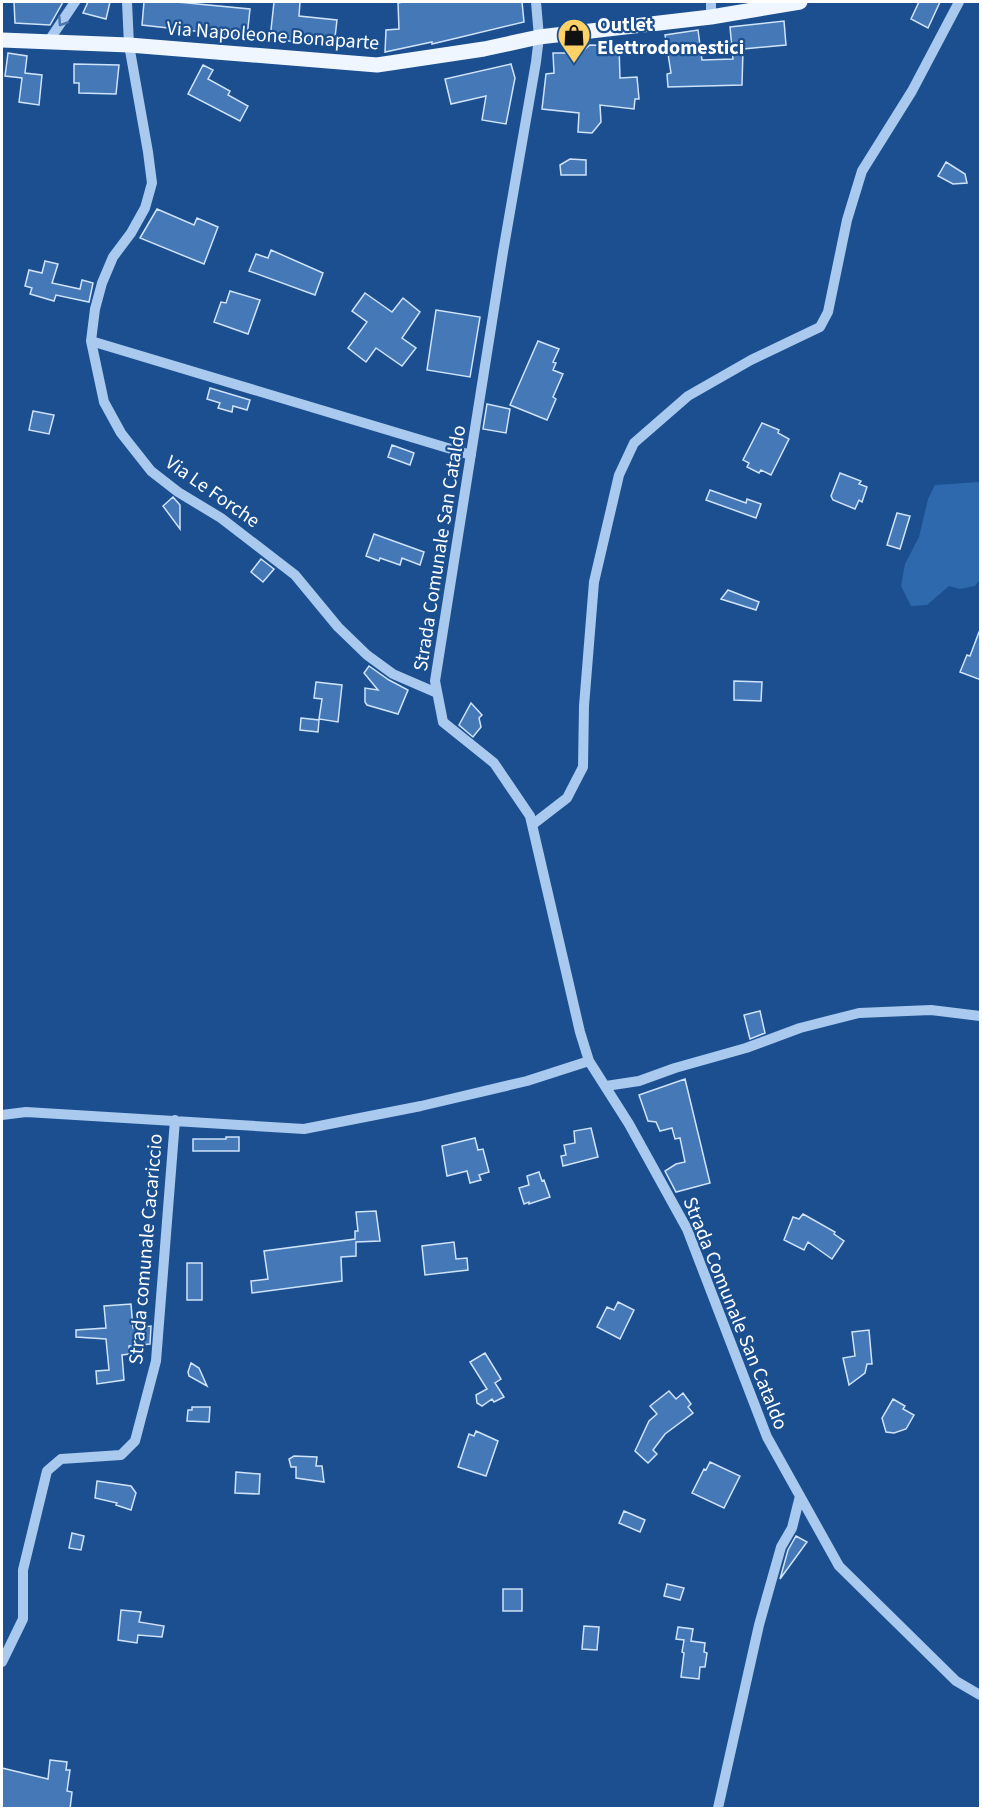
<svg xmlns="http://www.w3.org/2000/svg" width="982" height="1810" font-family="'Source Sans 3',sans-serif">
	<rect width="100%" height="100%" fill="#1b4f8f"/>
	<path fill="#2e69ad" d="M980,482V579L975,586L960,589L949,586L927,605L911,606L901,586L905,564L919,537L928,499L935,485Z"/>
	<path fill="#4478b7" stroke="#cfe3fa" stroke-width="1.5" d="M14,2H63L50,25L15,23Z
		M88,2H110L106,19L83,13Z
		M144,2H177L250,9L247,37L142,25Z
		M274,2H300L299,16L337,20L334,46L270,39Z
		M403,2H522L524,22L432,44V42L385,52L386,30L399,29L398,3Z
		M919,2H940L928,28L911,19Z
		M784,21L786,45L743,49L742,85L668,87L667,74L671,73L665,35L698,30L702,60L733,59L730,27Z
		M590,45L619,46L620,78L637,77L639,99H635L634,109L600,105L601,122L592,133L578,132L579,113L542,109L546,74L554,73L553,53H580Z
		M8,53L27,56L25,73L42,75L39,105L19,102L22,78L5,76Z
		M74,64L119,65L116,94L79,93V83H74Z
		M511,64L515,78L506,124L482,120L486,96L451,104L445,79Z
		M203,65L213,70L208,79L230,91L228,95L248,106L240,121L188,94Z
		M570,159L586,160V175H561L560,165Z
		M946,162L965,174L967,183L953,184L938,176Z
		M157,209L194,225L197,218L218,227L204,264L140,238Z
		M271,250L323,273L315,295L249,271L256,254L268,258Z
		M45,261L58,264L52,283L80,289L82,280L93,283L89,302L56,295L54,301L30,294L32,288L25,286L29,270L42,273Z
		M230,291L260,300L248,334L214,322L221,302L226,303Z
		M365,293L392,312L403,298L420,312L402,338L416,348L402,366L376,348L366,362L348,348L367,322L352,311Z
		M436,310L480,317L470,377L427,370Z
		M538,341L559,349L553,362L556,363L553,370L563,374L553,397L556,399L547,420L510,405Z
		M210,388L250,400L247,410L233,406L232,412L218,408L220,403L207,399Z
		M487,404L510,409L506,433L483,429Z
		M33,411L54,415L49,434L29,430Z
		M762,423L779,430L778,433L789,439L771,475L761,470L759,473L747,467L749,463L743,460Z
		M392,445L414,453L410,465L388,457Z
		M840,473L861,481L859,484L867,487L862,502L859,500L855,509L833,500L831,496Z
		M710,490L746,503L747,499L761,504L756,518L706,500Z
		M173,497L180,505V529L163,506Z
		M897,513L910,516L900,549L887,545Z
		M374,534L424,552L420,565L402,558L400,565L380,558L379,561L366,556Z
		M261,559L274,569L263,582L251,572Z
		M728,590L759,602L756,610L721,599Z
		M979,632H981V680L960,672L967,655L970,656Z
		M369,666L389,680L408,690L398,714L367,705L365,702V688L378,690L364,673Z
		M734,681L762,682L761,701L734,700Z
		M316,682L342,685L338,722L319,719L322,699L314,698Z
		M471,703L482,715L479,718L481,727L473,737L459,725Z
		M301,718L319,720L318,732L300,730Z
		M760,1011L765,1033L750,1039L744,1015Z
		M685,1079L710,1183L676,1192L665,1171L676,1164L685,1162L680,1138L675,1139L672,1128L660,1131L656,1122L648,1121L639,1095Z
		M591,1128L598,1157L563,1166L561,1156L566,1155L564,1145L575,1143L574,1131Z
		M226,1137H239V1151H193V1139H226Z
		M475,1138L478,1150L483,1149L489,1172L479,1175L481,1180L470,1183L467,1171L447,1176L442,1146Z
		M539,1172L542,1181L544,1180L550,1197L529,1204V1202L524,1204L519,1188L529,1185L527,1176Z
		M376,1211L380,1241L356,1242V1256L341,1257L342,1281L252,1293L251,1281L268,1279L264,1251L355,1239V1231H358L356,1212Z
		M803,1214L835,1232L834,1234L844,1241L832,1259L808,1242L804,1250L784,1240L793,1217L799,1219Z
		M454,1242L456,1259L467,1258L468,1270L425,1275L422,1246Z
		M187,1263H202V1300H187Z
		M618,1302L634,1310L620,1339L597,1327L607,1307L614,1310Z
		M131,1304L133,1328L151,1326L150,1344L129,1346V1354L122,1355L124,1380L97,1384L96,1371L109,1370L106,1339L76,1337V1330L106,1328L104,1306Z
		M869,1330L872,1364H867L865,1373L849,1385L843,1358L855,1356L852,1332Z
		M485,1353L501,1379L495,1383L504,1397L494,1402L492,1399L482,1406L477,1403L476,1395L487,1389L470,1362Z
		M191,1363L199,1368L207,1386L189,1376L188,1372Z
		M669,1391L676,1399L683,1393L691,1404L688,1407L693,1413L665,1434L653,1450L657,1454L648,1463L635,1451L649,1421L657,1414L650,1406Z
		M893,1399L905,1406L903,1409L914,1415L906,1429L894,1433L886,1432L882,1418Z
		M192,1407H210L209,1422L187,1421L188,1410H192Z
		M476,1431L498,1441L486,1476L458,1467L469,1434L474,1436Z
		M294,1456L317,1457L316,1466H322L324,1482L296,1478V1467H291L289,1459Z
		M710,1462L740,1476L724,1508L692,1493L704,1469L706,1470Z
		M236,1472L260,1474L259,1494L235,1493Z
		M97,1481L131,1486L136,1493L131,1510L116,1505L117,1503L95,1498Z
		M624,1511L645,1520L640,1532L619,1523Z
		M72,1533L84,1536L81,1550L69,1548Z
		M796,1536L807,1542L780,1579L788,1550Z
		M667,1584L684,1588L680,1600L664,1596Z
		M503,1589H522V1611H503Z
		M121,1610L141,1612L139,1622L164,1626L162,1637L138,1635L137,1643L118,1640Z
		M584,1626L599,1627L597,1650L582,1649Z
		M678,1627L693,1629L691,1641L705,1643L704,1652L707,1653L705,1667H700L699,1679L681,1677L684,1653L682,1652L684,1640L676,1639Z
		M50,1760L67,1762L66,1770H70L67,1791L72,1792L70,1809H2V1768L48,1779Z"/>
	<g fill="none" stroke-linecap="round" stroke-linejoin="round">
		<path stroke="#a9c9ee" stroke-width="10" d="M127,2L129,45L148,152L152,183L145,208L131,233L113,257L102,283L95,309L91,341L104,402L121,433L151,471L178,492L221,518L295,575L338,627L367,655L393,674L437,693
			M536,2L539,37L536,62L503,252L435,681L443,722L494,763L530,816L580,1032L589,1061L629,1124L687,1229L767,1437L839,1566L956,1681L980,1695
			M711,17V2
			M48,42L75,2
			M91,341L471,455
			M532,825L567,798L583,767L584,706L594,582L619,475L634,443L688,396L751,360L820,327L828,312L847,220L862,171L912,91L959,2
			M606,1086L639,1081L675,1068L746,1048L800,1028L859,1013L931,1010L980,1016
			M2,1115L26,1112L304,1129L421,1106L527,1081L589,1061
			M2,1662L23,1619V1570L47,1471L61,1459L121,1455L135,1441L156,1361L175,1120
			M718,1808L759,1625L781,1547L792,1528L800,1496"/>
		<path stroke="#f0f6ff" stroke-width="15" d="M2,40L129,45L377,65L484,49L539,37L711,17L800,2"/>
	</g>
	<defs><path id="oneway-chevron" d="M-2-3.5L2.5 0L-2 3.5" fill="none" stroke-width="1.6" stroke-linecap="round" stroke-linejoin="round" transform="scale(1.5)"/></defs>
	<use stroke="#4674ac" href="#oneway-chevron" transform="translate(62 22) rotate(124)"/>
	<defs>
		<symbol id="shop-pin" viewBox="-11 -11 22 30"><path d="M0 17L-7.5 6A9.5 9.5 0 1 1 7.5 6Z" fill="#ffd166" stroke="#1b4f8f"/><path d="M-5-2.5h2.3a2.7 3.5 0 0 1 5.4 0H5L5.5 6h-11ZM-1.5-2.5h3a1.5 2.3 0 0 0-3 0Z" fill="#111"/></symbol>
	</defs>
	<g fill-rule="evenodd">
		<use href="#shop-pin" x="555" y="16" width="38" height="52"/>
	</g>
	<g text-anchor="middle" stroke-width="4.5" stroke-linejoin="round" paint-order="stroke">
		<g font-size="20" font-weight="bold" fill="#fff" stroke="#1b4f8f" text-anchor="start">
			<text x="597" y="31">Outlet<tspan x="597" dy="23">Elettrodomestici</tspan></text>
		</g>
		<g font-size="20" fill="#fff" stroke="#1b4f8f">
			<text transform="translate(273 35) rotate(4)" y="7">Via Napoleone Bonaparte</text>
			<text transform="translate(213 491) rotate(35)" y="7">Via Le Forche</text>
			<text transform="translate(439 548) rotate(-81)" y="7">Strada Comunale San Cataldo</text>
			<text transform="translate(145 1249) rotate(-85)" y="7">Strada comunale Cacariccio</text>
			<text transform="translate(736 1313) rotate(68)" y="7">Strada Comunale San Cataldo</text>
		</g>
	</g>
	<rect width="982" height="1810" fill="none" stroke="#ffffff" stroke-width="6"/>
</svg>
